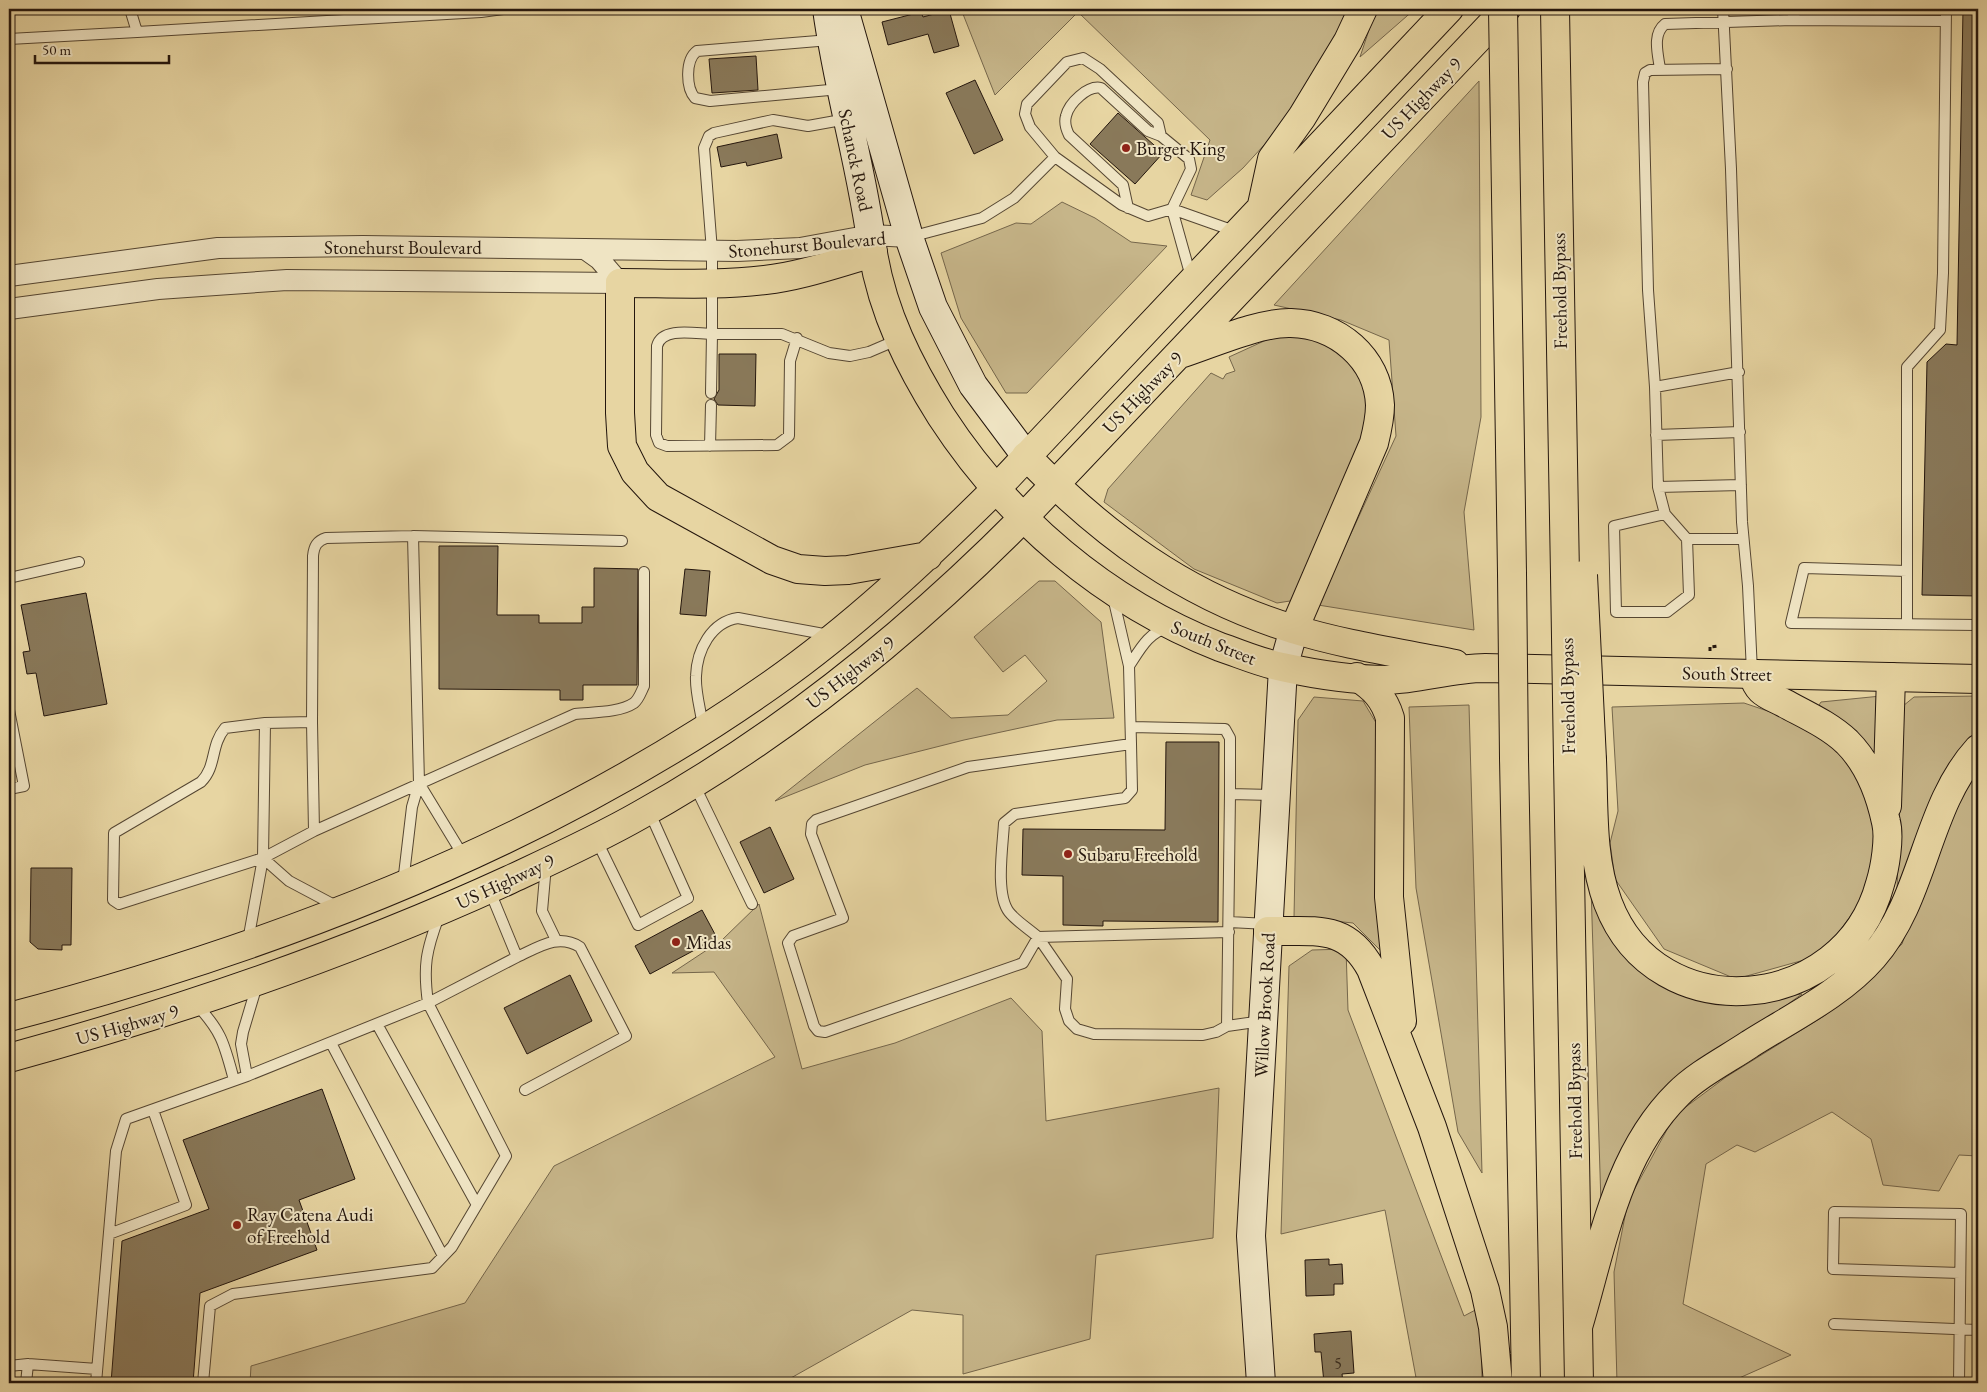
<svg xmlns="http://www.w3.org/2000/svg" width="1987" height="1392" font-family="'EB Garamond',serif">
	<rect width="100%" height="100%" fill="#e7d5a2"/>
	<filter id="stains"><feTurbulence type="fractalNoise" baseFrequency=".004" numOctaves="4"/><feColorMatrix values="0 0 0 0 .2 0 0 0 0 .09 0 0 0 0 .02 0 0 0 .5 -.17"/></filter>
	<radialGradient id="worn" r=".72"><stop offset=".6" stop-color="#630" stop-opacity="0"/><stop offset="1" stop-color="#630" stop-opacity=".3"/></radialGradient>
	<path fill="#c6b589" stroke="#75664b" d="M961,9H1353L1298,108L1243,168L1207,200L1191,195L1210,140L1078,12L995,95Z
		M1376,9H1415L1360,57Z
		M1479,81L1481,417L1464,512L1474,630L1318,605L1396,436L1389,340L1341,320L1274,305Z
		M1062,202L1095,218L1131,242L1167,246L1027,393H1006L961,318L941,253L1016,223L1031,224Z
		M1316,334L1354,357L1372,403L1369,430L1301,588L1290,601L1277,603L1194,569L1104,502L1108,489L1211,373L1223,379L1226,374L1235,371L1229,357L1275,336Z
		M1039,581H1055L1101,622L1114,718L1057,720L964,740L865,765L775,801L917,688L951,718L1008,715L1047,681L1025,655L1003,672L974,637Z
		M1881,696V769L1836,719L1819,705L1821,702Z
		M1978,696V734L1960,751L1897,890L1903,706L1914,697Z
		M1314,697L1363,701L1378,726L1382,952L1353,923L1294,917L1298,720Z
		M1744,703L1806,724L1855,764L1876,826L1871,888L1822,955L1736,979L1664,949L1615,879L1610,843L1618,811L1612,707Z
		M1469,705L1482,1173L1458,1132L1416,888L1409,707Z
		M1978,768V1156L1959,1155L1939,1191L1883,1185L1871,1139L1832,1112L1755,1152L1737,1145L1706,1164L1683,1304L1791,1355L1728,1383H1617L1614,1272L1628,1201L1675,1115L1726,1077L1827,1014L1902,944L1941,833Z
		M1591,887L1667,985L1720,1004L1802,994L1727,1048L1601,1204Z
		M759,904L802,1069L895,1043L1011,998L1042,1031L1046,1121L1219,1088L1213,1238L1096,1255L1090,1339L963,1374V1315L912,1310L782,1383H250L251,1366L465,1303L554,1166L775,1057L714,972L672,973L722,940Z
		M1346,949L1348,1010L1464,1316L1481,1307L1482,1383H1417L1385,1210L1281,1234L1289,966L1312,950Z"/>
	<path fill="#89795a" stroke="#24160d" d="M1963,9H1978V596L1922,595L1927,362L1946,344L1957,345Z
		M949,10L959,46L934,53L928,34L888,45L882,22L921,12L923,17Z
		M756,56L758,90L712,93L709,59Z
		M975,80L1003,140L974,154L946,93Z
		M1118,113L1163,153L1135,184L1090,144Z
		M777,134L782,158L747,166L746,162L721,167L717,147Z
		M719,354H756L755,406L718,405L714,399L719,390Z
		M439,546H498L497,615H539V623H582V607H594V568L638,569L637,685H583V700H560V690L439,689Z
		M685,569L710,571L706,616L680,614Z
		M86,593L107,704L44,716L36,673L27,674L23,652L30,651L21,605Z
		M1166,742H1219L1218,922L1103,921V926L1063,925V876L1022,875L1023,829L1165,830Z
		M770,827L794,879L764,893L740,842Z
		M31,868H72L71,945H62V950L38,949L30,942Z
		M702,910L717,938L650,974L635,946Z
		M570,975L592,1021L527,1054L504,1008Z
		M322,1089L355,1179L299,1200L317,1250L200,1293L193,1383H111L122,1241L209,1209L183,1140Z
		M1329,1259V1265L1342,1264L1343,1284H1334V1295L1306,1296L1305,1260Z
		M1351,1331L1354,1373L1342,1374L1343,1383H1324L1321,1352H1315L1314,1334Z"/>
	<g fill="none" stroke-linecap="round" stroke-linejoin="round">
		<defs>
			<path id="lane" d="M130,9L137,32L481,12L503,9
				M1723,9L1731,169L1742,522L1748,586L1752,672
				M1791,20L1945,21
				M9,39L137,32
				M830,40L697,51C685,60 686,88 695,98L710,101L840,89
				M1083,58L1100,69L1158,123L1161,136L1189,159L1191,169L1172,209L1148,216L1122,205L1055,157L1030,127L1025,114L1027,104L1067,62Z
				M1660,69C1658,54 1652,34 1665,24L1791,20L1797,9
				M847,119L808,126L773,120L714,133L709,136L704,148L712,251V334H782L829,353L850,356L869,352L897,340
				M1128,208L1123,185L1069,135C1066,129 1064,123 1066,116C1069,103 1088,85 1101,88L1148,131L1161,136
				M910,237L982,218L1014,198L1055,157
				M1191,277L1172,209L1237,232
				M1655,387L1648,290L1643,82L1645,73L1650,70L1727,69
				M711,393L712,334C697,334 662,326 657,346L656,435L659,443L667,446L777,445L789,436L790,361L797,338
				M1656,435L1740,432
				M710,446L711,405
				M1741,485L1658,487L1665,514L1614,526L1616,612H1667L1689,595L1687,539H1743
				M1658,487L1655,387L1739,372
				M1665,514L1687,539
				M1907,571L1804,568L1791,623L1978,625
				M9,578L79,562
				M1113,597L1129,666L1131,744L968,767L816,820L812,824L811,834L843,918L793,936L788,943L814,1026L818,1031L825,1032L1023,963L1038,937L1067,979L1065,1009L1069,1021L1077,1029L1094,1034L1203,1035L1216,1032L1227,1026L1262,1021
				M1907,624V367L1940,330L1943,273L1946,9
				M1129,666C1139,651 1149,631 1168,628
				M9,710L24,786L9,789
				M312,722L313,556C314,546 317,541 326,538L413,536L622,541
				M265,723L225,728C210,746 217,766 201,782L114,833L113,900L119,904L263,858L314,831
				M703,727C701,711 695,692 696,676C697,650 711,622 738,618L829,635
				M1131,727L1225,729L1230,738V794L1274,795
				M1131,744L1132,790L1125,798L1022,813L1015,814L1004,823C1003,845 995,894 1009,912C1016,921 1029,929 1038,937L1229,932
				M419,783L464,857
				M694,784L752,904
				M596,839L638,925L688,898L649,811
				M263,858L289,881L338,907
				M546,865L542,911L556,940
				M403,883L412,807L419,783L413,536
				M489,889L517,957C539,947 558,933 580,947L626,1036L525,1090
				M1229,922L1268,924
				M248,941L263,858L265,723L312,722L314,831L575,714C592,712 619,713 634,703C639,699 641,692 644,686V572
				M196,1004C222,1032 224,1043 234,1080
				M377,1024L477,1205
				M1227,1026L1230,794
				M331,1043L443,1256
				M247,1076L241,1044L243,1032L257,985
				M109,1234L186,1205L153,1110
				M1834,1324L1978,1330
				M9,1366L28,1364L97,1369
				M26,1383L28,1364
				M96,1383L116,1151L126,1119L247,1076L428,1003L517,957
				M203,1383L210,1306L233,1294L432,1268L452,1247L506,1156L428,1003C423,966 426,951 439,916
				M1959,1383L1961,1214L1834,1212L1833,1269L1960,1273"/>
			<path id="street" d="M585,249L599,259L620,283
				M9,276L218,248L363,246L737,251L800,248L871,235L909,237
				M9,309L158,289L287,280L620,283"/>
			<path id="secondary" d="M827,9C838,91 863,171 873,253
				M844,9L909,237L933,307L973,385L1026,456
				M1261,1383L1251,1236L1283,668L1294,629"/>
			<path id="primary" d="M620,283C668,283 717,286 765,280C802,276 837,263 873,253C883,313 909,365 941,416C1008,519 1105,602 1220,647C1241,654 1261,663 1282,667C1314,674 1355,680 1387,680C1420,679 1452,668 1485,668C1649,671 1814,676 1978,679
				M1026,456C1104,536 1185,596 1293,629C1345,645 1401,653 1455,664"/>
			<path id="highway" d="M1555,9L1565,575
				M1505,132L1512,573
				M1262,205L1272,159L1302,117L1348,41L1363,9
				M620,283V413L622,446L635,472L658,497L772,560L798,569L825,571L848,570L928,556
				M1180,354C1211,344 1260,322 1291,323C1337,324 1378,358 1380,405C1380,418 1377,431 1374,443L1294,629
				M1357,677C1374,688 1384,698 1390,718L1389,897L1402,1021
				M1514,758L1526,1383
				M1592,760C1594,807 1591,858 1608,903C1657,1032 1845,1014 1880,884C1885,868 1890,838 1886,822C1880,794 1868,763 1847,742C1829,725 1806,715 1784,703C1777,699 1767,696 1761,690C1756,685 1754,679 1752,673
				M1568,761L1579,1383
				M1887,806L1891,677
				M1268,931C1315,932 1346,923 1371,969L1432,1127L1485,1290L1493,1327L1498,1383
				M9,1017C276,947 546,844 772,684C853,627 925,559 995,490L1449,9
				M9,1058C180,1011 348,954 509,880C554,859 598,839 640,815C782,736 909,633 1023,518L1506,9
				M1578,1327C1602,1247 1616,1155 1678,1094C1698,1074 1726,1060 1750,1044C1791,1018 1841,994 1873,957C1925,898 1925,807 1978,749"/>
		</defs>
		<use href="#lane" stroke="#554632" stroke-width="12"/>
		<use href="#street" stroke="#554632" stroke-width="22"/>
		<use href="#secondary" stroke="#24160d" stroke-width="30"/>
		<use href="#primary" stroke="#24160d" stroke-width="30"/>
		<use href="#highway" stroke="#24160d" stroke-width="30"/>
		<path stroke="#24160d" stroke-width="3" stroke-dasharray="4 2.5" stroke-linecap="butt" d="M1710,651V647L1718,646"/>
		<use href="#lane" stroke="#efe4c3" stroke-width="10"/>
		<use href="#street" stroke="#efe4c3" stroke-width="20"/>
		<use href="#secondary" stroke="#efe4c3" stroke-width="28"/>
		<use href="#primary" stroke="#e7d5a2" stroke-width="28"/>
		<use href="#highway" stroke="#e7d5a2" stroke-width="28"/>
		<defs>
			<path id="highway-bridge" d="M1503,9L1505,132
				M1512,573L1514,758
				M1565,575L1568,761
				M1583,575L1592,760"/>
		</defs>
		<use href="#highway-bridge" stroke="#24160d" stroke-width="30" stroke-linecap="butt"/>
		<use href="#highway-bridge" stroke="#e7d5a2" stroke-width="28"/>
	</g>
	<g fill="#8f2418" stroke="#efe4c3" stroke-width="2">
		<circle cx="1126" cy="148" r="5"/>
		<circle cx="1068" cy="854" r="5"/>
		<circle cx="676" cy="942" r="5"/>
		<circle cx="237" cy="1225" r="5"/>
	</g>
	<g text-anchor="middle" stroke-width="4" stroke-linejoin="round" paint-order="stroke">
		<g font-size="16" fill="#3d2f20">
			<text x="1338" y="1369">5</text>
		</g>
		<g font-size="19" fill="#24160d" stroke="#efe4c3">
			<text transform="translate(1421 98) rotate(-46)" y="7">US Highway 9</text>
			<text transform="translate(856 160) rotate(78)" y="7">Schanck Road</text>
			<text transform="translate(807 244) rotate(-5)" y="7">Stonehurst Boulevard</text>
			<text x="403" y="254">Stonehurst Boulevard</text>
			<text transform="translate(1559 291) rotate(-91)" y="7">Freehold Bypass</text>
			<text transform="translate(1142 392) rotate(-46)" y="7">US Highway 9</text>
			<text transform="translate(1214 642) rotate(22)" y="7">South Street</text>
			<text transform="translate(850 672) rotate(-38)" y="7">US Highway 9</text>
			<text transform="translate(1727 673) rotate(1)" y="7">South Street</text>
			<text transform="translate(1567 696) rotate(-91)" y="7">Freehold Bypass</text>
			<text transform="translate(505 881) rotate(-25)" y="7">US Highway 9</text>
			<text transform="translate(1264 1005) rotate(-87)" y="7">Willow Brook Road</text>
			<text transform="translate(127 1024) rotate(-16)" y="7">US Highway 9</text>
			<text transform="translate(1574 1101) rotate(-91)" y="7">Freehold Bypass</text>
		</g>
		<g font-size="19" fill="#24160d" stroke="#efe4c3" text-anchor="start">
			<text x="1136" y="155">Burger King</text>
			<text x="1078" y="861">Subaru Freehold</text>
			<text x="686" y="949">Midas</text>
			<text x="247" y="1221">Ray Catena Audi<tspan x="247" dy="22">of Freehold</tspan></text>
		</g>
	</g>
	<rect width="1987" height="1392" fill="none" stroke="#e7d5a2" stroke-width="30"/>
	<rect x="10" y="10" width="1967" height="1372" fill="none" stroke="#24160d" stroke-width="2.5"/>
	<rect x="15" y="15" width="1957" height="1362" fill="none" stroke="#24160d"/>
	<path d="M35 55v8h134v-8" fill="none" stroke="#24160d" stroke-width="2.5"/>
	<text x="42" y="55" font-size="15" fill="#24160d" stroke="#efe4c3" stroke-width="4" paint-order="stroke">50 m</text>
	<rect width="100%" height="100%" filter="url(#stains)"/>
	<rect width="100%" height="100%" fill="url(#worn)"/>
</svg>
